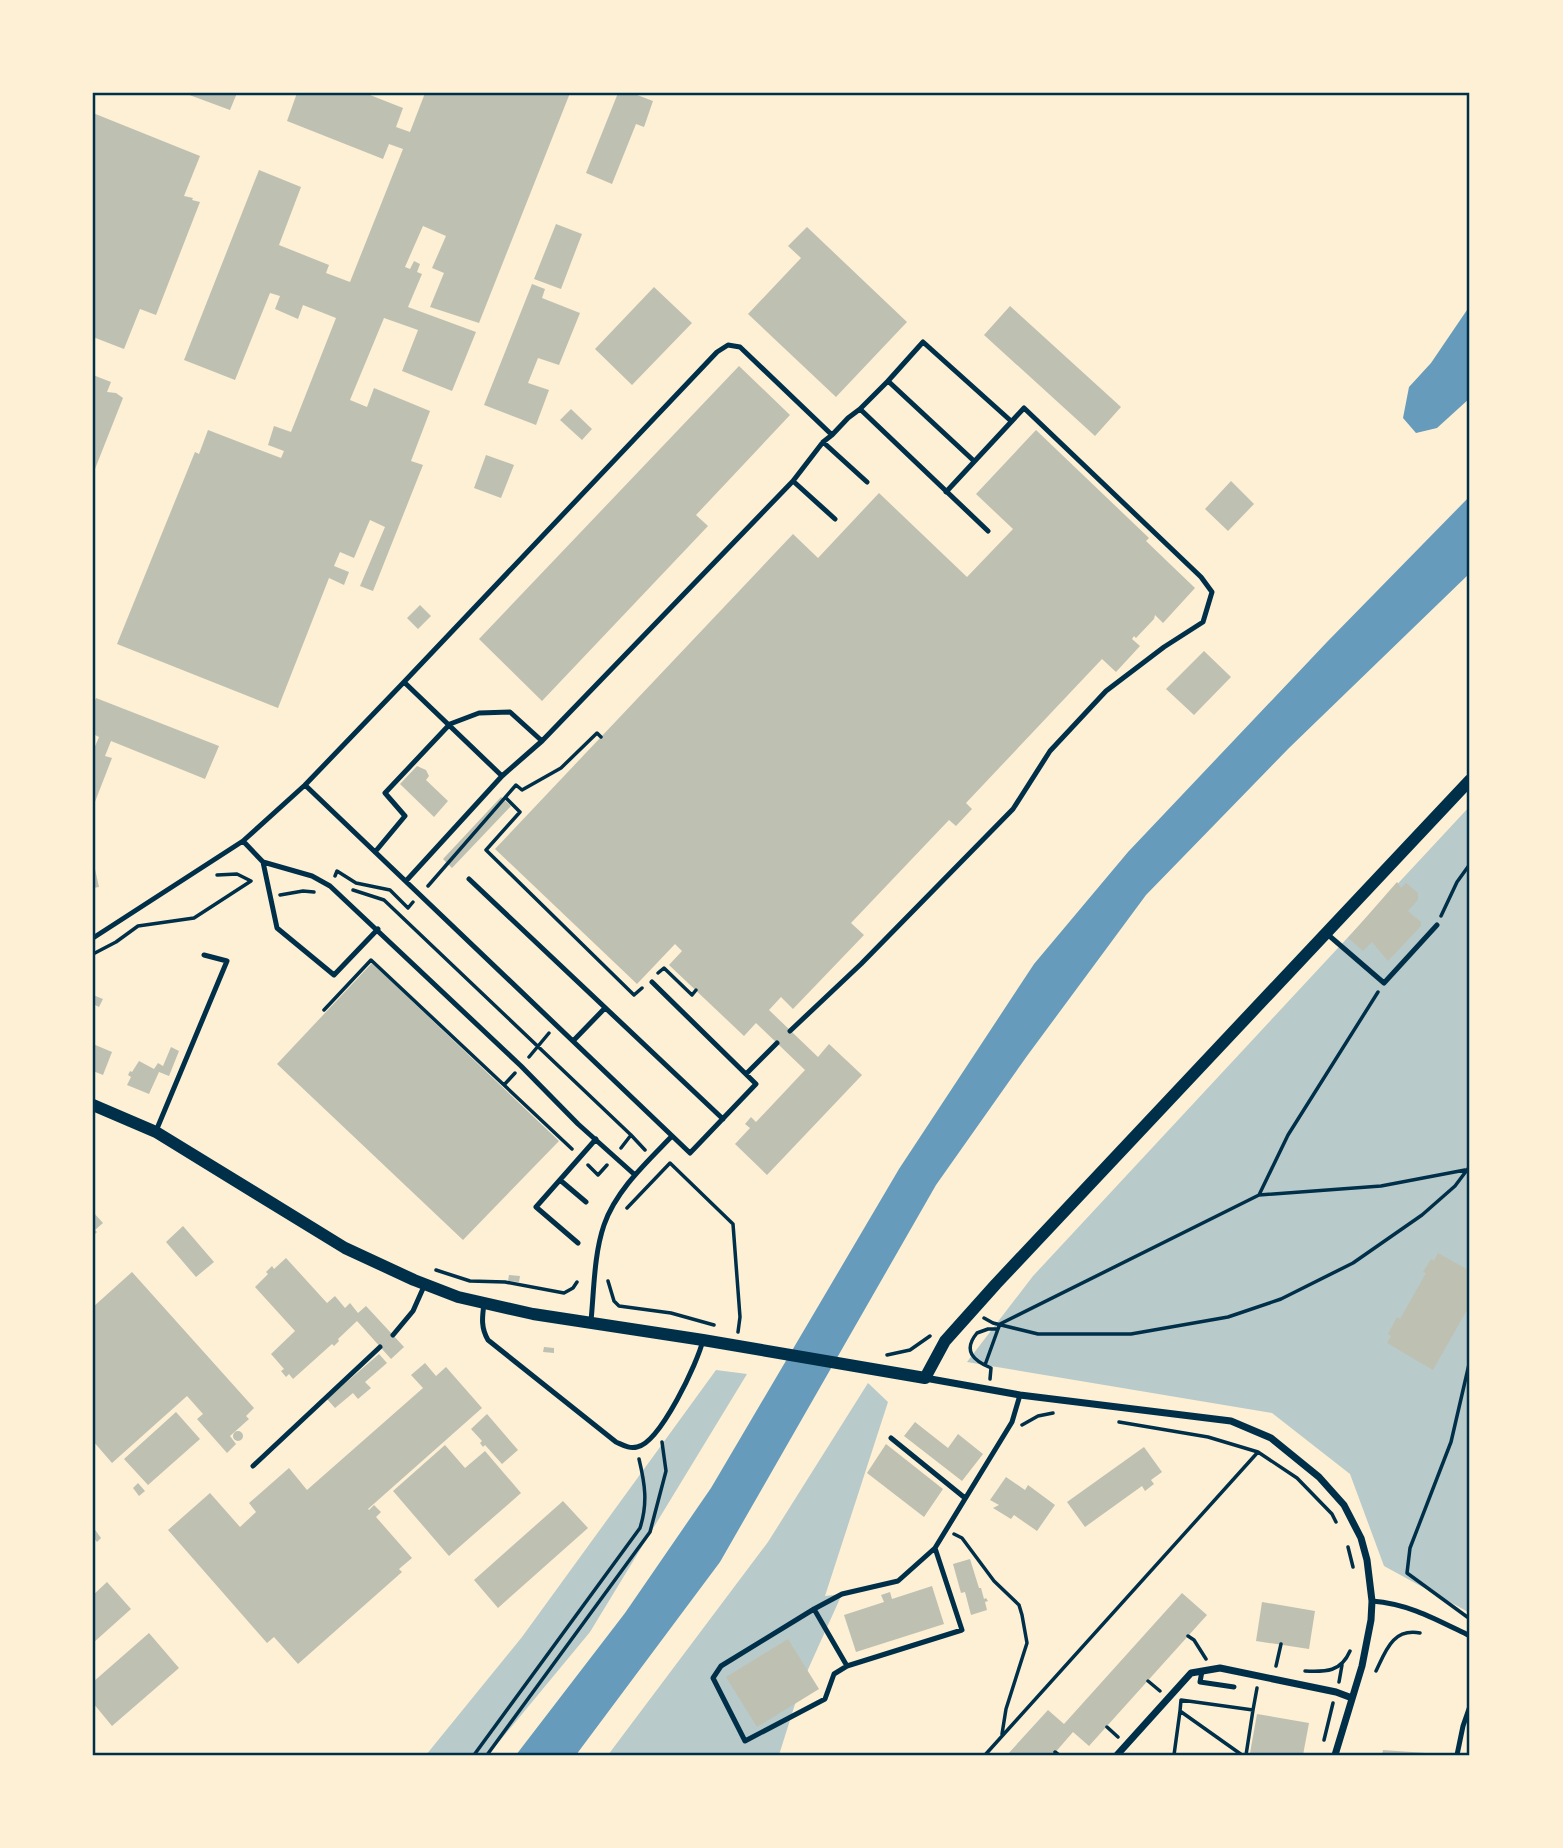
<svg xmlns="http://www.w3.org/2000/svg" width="1563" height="1848" font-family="Mulish,sans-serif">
	<rect width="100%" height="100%" fill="#fdf0d5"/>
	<path fill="#b9caca" d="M1470,806V1613L1384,1566L1350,1474L1272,1413L967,1362L1033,1276Z
		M716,1370L747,1374L590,1632L488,1755H426L522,1637Z
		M868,1383L888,1402L825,1596L842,1594L801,1685L779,1755H608L768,1542Z"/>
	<path fill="#669bbc" d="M1467,310L1470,312V398L1437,428L1416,433L1403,418L1409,387L1431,363Z
		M1470,496V573L1289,748L1146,895L1027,1056L936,1185L720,1562L576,1755H516L625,1613L711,1488L899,1169L1034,964L1128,852L1327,642Z"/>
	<path fill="#bec0b2" d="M184,93H237L230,110Z
		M297,93H365L403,108L396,127L410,132L425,93H570L479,323L430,307L444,273L432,268L446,236L423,226L405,267L410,269L414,261L420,264L417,272L422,274L408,307L476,332L452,391L402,371L418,330L384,318L350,400L367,407L374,388L430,411L411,461L423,465L373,591L360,586L385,527L370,520L354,558L340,552L334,566L349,572L344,585L329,578L278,708L117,644L195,452L199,454L208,430L281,458L284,451L268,445L274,426L291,432L336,318L303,305L298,319L275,309L280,296L270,293L235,380L184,360L259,170L301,187L279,245L329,265L326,273L350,282L403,149L389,144L383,159L287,121Z
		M618,93H632L653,101L644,127L636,124L612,184L586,173Z
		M93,113L200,156L184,196L193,198L192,200L200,202L156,315L140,309L124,349L93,337Z
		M556,224L582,234L561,289L534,279Z
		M807,227L907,322L836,397L748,314L801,258L788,246Z
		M532,284L545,289L542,298L580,313L559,365L538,358L528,383L549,390L536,425L484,405Z
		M654,287L692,323L632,385L595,349Z
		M1010,306L1121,407L1095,436L984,335Z
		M739,366L790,415L696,515L708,526L542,701L479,639Z
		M93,375L111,382L107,392L116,393L123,398L93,474Z
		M571,409L592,429L582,440L560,420Z
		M1036,430L1149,538L1146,541L1195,588L1163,623L1155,615L1154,619L1136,638L1134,636L1132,639L1140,646L1116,672L1102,659L966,803L972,809L956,826L949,820L851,923L864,935L793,1009L781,997L769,1010L818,1057L829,1044L862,1075L767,1175L735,1144L750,1128L745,1124L751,1117L756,1122L805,1070L756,1023L744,1036L669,965L682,951L675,944L637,984L495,849L793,534L818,558L879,493L967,577L1013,529L976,494Z
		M486,455L514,465L501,498L474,488Z
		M1231,481L1254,504L1228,531L1205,509Z
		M420,605L431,616L418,629L407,618Z
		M1204,651L1231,677L1194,715L1166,689Z
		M96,698L219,746L205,779L111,741L105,756L112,758L93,807V751L99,737L93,734V706Z
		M417,766L426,770L429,776L426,780L448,801L434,817L400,784Z
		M501,797L511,806L452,868L443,859Z
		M95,869L99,887L93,888V870Z
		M1397,882L1401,888L1406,883L1418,893V900L1408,911L1421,922V926L1388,961L1372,942L1363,951L1348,938Z
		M372,963L559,1141L463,1240L277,1064Z
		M93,995L103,999L99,1007L93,1004Z
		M93,1044L112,1052L103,1075L93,1071Z
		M171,1047L179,1051L169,1076L159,1072L149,1094L127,1085L131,1077L128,1075L130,1071L132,1072L139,1061L154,1069L158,1063L163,1066Z
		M93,1212L103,1223L95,1230L97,1232L93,1236Z
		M183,1226L214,1262L196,1277L166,1242Z
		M1438,1253L1470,1271V1312L1467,1310L1433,1370L1387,1343L1391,1336L1388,1334L1397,1317L1400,1319L1426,1273L1423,1272L1431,1259L1434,1261Z
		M286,1258L327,1303L335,1296L345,1308L350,1303L358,1313L366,1306L404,1347L391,1359L357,1321L338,1339L339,1341L334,1346L332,1344L293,1379L289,1374L286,1377L281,1371L284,1369L271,1354L295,1331L255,1287L268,1274L266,1272L272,1266L274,1269Z
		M132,1272L254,1408L246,1416L249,1419L230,1436L236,1444L227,1453L197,1419L203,1414L187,1396L112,1463L93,1441V1307Z
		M509,1275L520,1276L519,1282L508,1281Z
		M544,1347L554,1348V1353L543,1352Z
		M379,1354L387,1363L365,1382L371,1388L358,1399L353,1393L335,1408L327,1399Z
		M425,1363L436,1376L446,1367L482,1408L368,1509L369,1510L374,1505L381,1512L376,1517L412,1558L399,1569L402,1572L298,1664L274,1637L267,1643L168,1530L210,1493L240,1527L256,1512L249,1503L289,1468L307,1490L423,1388L411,1375Z
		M176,1412L200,1439L148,1485L124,1459Z
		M487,1414L518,1450L502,1464L485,1445L483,1447L480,1443L482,1441L471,1429Z
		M915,1422L948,1448L958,1434L983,1454L962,1481L904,1436Z
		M233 1436a5 5 0 1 1 10 0a5 5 0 1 1-10 0Z
		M886,1444L943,1489L924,1517L867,1473Z
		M445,1445L465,1468L485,1451L521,1493L449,1556L393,1491Z
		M1144,1447L1162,1472L1151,1480L1154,1484L1145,1491L1142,1486L1085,1527L1067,1502Z
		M1006,1477L1025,1490L1028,1485L1055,1505L1037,1531L1014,1515L1011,1519L993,1508L999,1505L990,1500Z
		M138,1483L145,1491L139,1496L133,1488Z
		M563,1501L588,1528L498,1608L474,1580Z
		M93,1527L101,1538L97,1542L93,1537Z
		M970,1559L979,1588H981L984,1599L986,1598L988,1601L985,1602L987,1610L971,1615L965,1592L961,1593L953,1564Z
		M107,1582L131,1609L93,1643V1595Z
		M932,1586L944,1624L856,1652L844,1615L884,1602L881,1595L890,1592L892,1599Z
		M1182,1593L1207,1615L1089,1746L1073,1732L1053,1755H1007L1048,1710L1064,1724Z
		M1262,1602L1315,1611L1309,1649L1256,1641Z
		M149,1633L179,1668L112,1726L93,1703V1682Z
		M788,1639L819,1689L757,1727L726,1677Z
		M1257,1714L1309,1723L1303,1755H1269L1250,1753Z
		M1383,1750L1426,1753V1755H1382Z"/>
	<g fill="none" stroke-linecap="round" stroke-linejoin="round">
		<path stroke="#003049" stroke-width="3.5" d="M506,798L520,812L486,850L634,995L642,988
			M335,876L337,871L356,883L390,890L408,908L413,902
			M428,886L516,785L522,790L561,768L597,733L601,737
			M353,890L384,900L631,1135
			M280,895L303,891L314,892
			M1441,916L1457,882L1470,864
			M93,954L116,942L138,926L194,918L251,881L237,874L217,875
			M658,973L664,968L692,995L696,990
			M324,1010L371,960L572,1149
			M529,1057L549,1033
			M504,1085L515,1073
			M621,1148L631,1135L645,1150
			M588,1165L598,1175L607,1165
			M1259,1195L1381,1186L1465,1170
			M627,1208L670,1163L733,1224L740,1317L738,1332
			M436,1270L470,1281L505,1282L564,1293L573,1288L577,1282
			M608,1281L614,1301L619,1306L671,1313L714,1325
			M984,1318L993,1323L1038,1334H1131L1228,1317L1281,1299L1353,1263L1422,1215L1455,1186L1470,1166
			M887,1355L910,1350L930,1336
			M1470,1360L1451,1442L1410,1548L1407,1573L1470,1619
			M985,1365L998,1329
			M990,1379L991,1368C974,1361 962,1351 977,1333L988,1329H998L1000,1324L1259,1195L1288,1135L1378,992
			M1119,1422L1208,1437L1258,1452L1297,1478L1332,1514L1336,1522
			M1022,1425L1038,1416L1053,1413
			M954,1534L962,1538L994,1581L1019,1605L1022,1615L1027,1643L1006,1709L1002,1734
			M1348,1547L1353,1567
			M1188,1636L1194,1640L1206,1659
			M1276,1666L1281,1644
			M1305,1671C1326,1672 1341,1672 1350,1651
			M1376,1671C1386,1650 1393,1628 1420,1633
			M1148,1681L1160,1691
			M1339,1682L1342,1665
			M1253,1710L1257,1688
			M1107,1727L1118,1737
			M1324,1740L1333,1703
			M1055,1752L1059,1755
			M474,1755L640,1528C648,1503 645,1484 639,1459
			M487,1755L650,1532L666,1471L662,1442
			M985,1755L1258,1452
			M1174,1755L1180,1711
			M1242,1755L1180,1711L1181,1700L1253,1710L1246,1755"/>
		<path stroke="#003049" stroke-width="5" d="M860,409L888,381
			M832,435L848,418L860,409L988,531
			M823,442L867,482
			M974,461L888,381L923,342L1011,421
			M793,481L835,519
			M404,682L717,352L728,345L740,347L832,435L823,442L793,481L542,741L502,776L406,881
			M305,785L690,1153L756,1084L652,982
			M243,841L263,862L312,876L330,886L521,1066L578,1124L635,1175
			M375,852L405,816L385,793L450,724L479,713L510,712L542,741
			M263,862L277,928L334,975L378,929
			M469,879L723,1119
			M1326,933L1384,983L1437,925
			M93,938L243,841L305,785L404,682L502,776
			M790,1031L861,964L1013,809L1050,751L1106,691L1164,647L1203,622L1212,592L1201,577L1024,408L946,492
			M574,1040L605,1008
			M746,1074L777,1043
			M156,1131L227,961L204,955
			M560,1180L586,1202
			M578,1243L536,1207L596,1139
			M484,1304C482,1318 481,1328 488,1340L616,1442C623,1445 629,1449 637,1447C660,1443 698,1362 703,1340
			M591,1321C594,1290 594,1254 604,1225C616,1190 647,1162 672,1136
			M393,1335L413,1311L425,1284
			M891,1438L965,1498
			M253,1466L380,1347
			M935,1548L1012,1422L1020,1395
			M1372,1601C1410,1604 1437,1620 1470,1636
			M814,1609L842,1594L898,1581L935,1548L962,1630L847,1666L814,1609L721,1666L713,1678L745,1741L825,1699L834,1674L847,1666
			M1202,1671L1200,1682L1234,1687
			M1457,1755L1463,1726L1470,1706"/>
		<path stroke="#003049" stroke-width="7" d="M925,1378L1020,1395L1231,1421L1271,1438L1319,1477L1344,1505L1361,1538L1367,1560L1372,1601L1371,1620L1362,1666L1335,1755
			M1117,1755L1191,1673L1220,1668L1336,1692L1352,1698"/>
		<path stroke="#003049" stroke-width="12" d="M93,1105L156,1132L345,1248L414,1280L458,1297L533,1314L703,1340L925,1378L945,1341L996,1284L1470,780"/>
	</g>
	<rect width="1563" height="1848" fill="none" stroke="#fdf0d5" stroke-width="189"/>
	<rect x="94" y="94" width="1374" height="1660" fill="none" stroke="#003049" stroke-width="2.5"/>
</svg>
